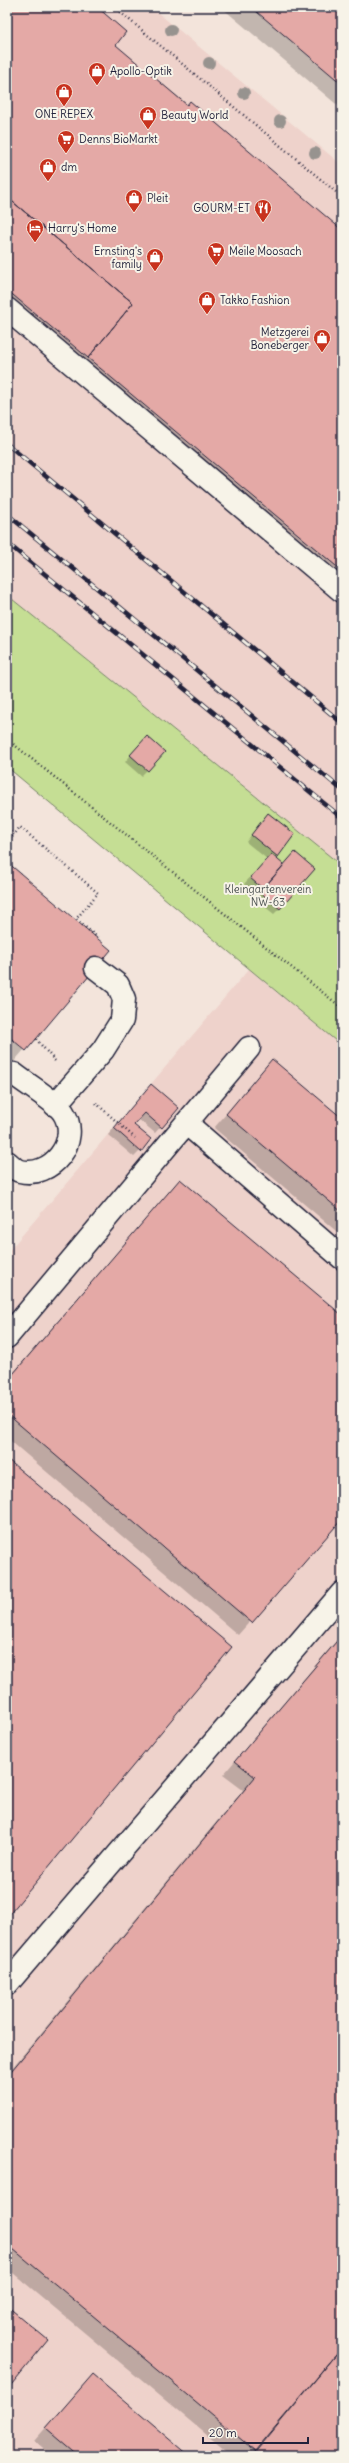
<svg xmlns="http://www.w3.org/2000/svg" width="349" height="2463" font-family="Delius,sans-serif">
	<rect width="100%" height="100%" fill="#f3e4db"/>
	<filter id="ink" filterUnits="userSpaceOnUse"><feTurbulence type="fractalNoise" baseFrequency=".025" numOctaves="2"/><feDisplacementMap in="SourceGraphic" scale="8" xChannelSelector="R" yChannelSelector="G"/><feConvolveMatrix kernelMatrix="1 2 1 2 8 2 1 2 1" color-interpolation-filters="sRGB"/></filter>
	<g filter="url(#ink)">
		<path fill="#eed2cb" d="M7,7H151L342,165V866L7,595Z
			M249,969L342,1046V2456H7V1253Z"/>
		<path fill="#c5de94" stroke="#748068" d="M7,595L342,866V1046L7,767Z"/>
		<path fill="#0003" d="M7,7H95L115,45L342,231V591L7,317Z
			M221,7H342V109Z
			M141,743L147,770L141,776L125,762Z
			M262,820L277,856L275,859L283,866L295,853L280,908L274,914L255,899L258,896L244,884L267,859L246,842Z
			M7,863L110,950L11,1065L7,1062Z
			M272,1061L342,1120V1236L214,1128Z
			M145,1092L177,1108L155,1133L138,1119L133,1125L140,1151L134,1157L108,1135Z
			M180,1180L342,1316V1517L238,1635L7,1438V1380Z
			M342,1634V2456H251L253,2452L249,2456H232L7,2268V2074L243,1790L223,1775Z
			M93,2375L187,2456H51L34,2441Z"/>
		<path fill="#e4a9a6" stroke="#22223b" d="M7,7H97L126,32L116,45L187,105L190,101L342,230V571L88,358L133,303L7,197Z
			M251,7H342V84L270,23Z
			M7,197L133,303L88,358L7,290Z
			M147,736L165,752L148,771L130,755Z
			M268,813L295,834L278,857L251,835Z
			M295,852L315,869L280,909L260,892Z
			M271,854L284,865L263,889L250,878Z
			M7,862L111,950L26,1051L7,1035Z
			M272,1059L342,1118V1212L226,1114Z
			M151,1084L179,1108L162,1128L145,1113L134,1125L151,1139L141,1152L114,1128Z
			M180,1179L342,1315V1519L252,1623L7,1414V1381Z
			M7,1459L232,1647L7,1917Z
			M342,1635V2348L255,2451L7,2244V2076L255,1777L235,1761Z
			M7,2306L48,2340L7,2390Z
			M342,2348V2456H252Z
			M93,2374L189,2456H79L46,2428Z"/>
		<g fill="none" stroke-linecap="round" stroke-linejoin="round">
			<defs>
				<path id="minor" d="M7,309L342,591
					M7,1073L14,1074C25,1083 56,1102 63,1112C82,1141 51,1179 20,1171C15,1170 11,1165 7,1162
					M55,1105L103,1050L122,1020L124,999L118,985L96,968
					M186,1123L342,1258
					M7,1337L249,1048
					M7,1984L342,1593"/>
			</defs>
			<use href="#minor" stroke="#22223b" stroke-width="25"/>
			<path stroke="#22223b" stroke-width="2.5" stroke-dasharray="1 3" stroke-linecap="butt" d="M114,7L342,197
				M7,739L342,1008
				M7,829L14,835L20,827L98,893L76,919L98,938
				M7,843L14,835
				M36,1039L55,1061
				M96,1103L135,1138"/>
			<use href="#minor" stroke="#f7f3e8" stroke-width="22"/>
			<defs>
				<path id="rail" d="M7,444L342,723
					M7,514L342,790
					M7,543L342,818"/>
			</defs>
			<use href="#rail" stroke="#22223b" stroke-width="4.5"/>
			<use href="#rail" stroke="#f7f3e8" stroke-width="3" stroke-dasharray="9" stroke-linecap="butt"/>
		</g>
		<g fill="#97938f">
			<circle cx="171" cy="30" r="6"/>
			<circle cx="209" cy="63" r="6"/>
			<circle cx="244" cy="93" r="6"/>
			<circle cx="280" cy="121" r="6"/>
			<circle cx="315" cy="153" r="6"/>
		</g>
	</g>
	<defs>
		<symbol id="shop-pin" viewBox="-11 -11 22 30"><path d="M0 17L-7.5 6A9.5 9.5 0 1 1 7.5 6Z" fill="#c8321e" stroke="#f7f3e8"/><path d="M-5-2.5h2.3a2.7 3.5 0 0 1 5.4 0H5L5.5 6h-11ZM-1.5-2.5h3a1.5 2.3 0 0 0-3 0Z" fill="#fff"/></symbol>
		<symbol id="supermarket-pin" viewBox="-11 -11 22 30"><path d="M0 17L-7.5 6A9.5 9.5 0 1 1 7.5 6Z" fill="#c8321e" stroke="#f7f3e8"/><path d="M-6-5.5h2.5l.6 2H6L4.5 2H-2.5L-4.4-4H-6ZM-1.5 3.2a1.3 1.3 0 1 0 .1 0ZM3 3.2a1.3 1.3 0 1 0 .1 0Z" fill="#fff"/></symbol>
		<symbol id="restaurant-pin" viewBox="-11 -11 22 30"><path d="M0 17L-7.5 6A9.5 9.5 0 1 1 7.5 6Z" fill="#c8321e" stroke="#f7f3e8"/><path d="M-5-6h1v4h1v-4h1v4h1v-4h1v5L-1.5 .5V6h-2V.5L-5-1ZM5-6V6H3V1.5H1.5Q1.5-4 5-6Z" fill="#fff"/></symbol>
		<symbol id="hotel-pin" viewBox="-11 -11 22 30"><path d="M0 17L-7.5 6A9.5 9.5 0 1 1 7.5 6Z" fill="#c8321e" stroke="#f7f3e8"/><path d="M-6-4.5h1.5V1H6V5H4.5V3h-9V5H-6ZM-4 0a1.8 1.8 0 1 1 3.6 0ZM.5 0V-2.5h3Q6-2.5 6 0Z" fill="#fff"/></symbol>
	</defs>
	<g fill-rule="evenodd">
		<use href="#shop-pin" x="87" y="61" width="20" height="27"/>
		<use href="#shop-pin" x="54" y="82" width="20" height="27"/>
		<use href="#shop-pin" x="138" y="105" width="20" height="27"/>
		<use href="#supermarket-pin" x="56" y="129" width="20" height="27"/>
		<use href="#shop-pin" x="38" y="157" width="20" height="27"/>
		<use href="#shop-pin" x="124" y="188" width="20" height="27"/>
		<use href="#restaurant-pin" x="253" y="198" width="20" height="27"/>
		<use href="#hotel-pin" x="25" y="218" width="20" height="27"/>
		<use href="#supermarket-pin" x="206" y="241" width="20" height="27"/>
		<use href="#shop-pin" x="145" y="247" width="20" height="27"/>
		<use href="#shop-pin" x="197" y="290" width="20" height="27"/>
		<use href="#shop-pin" x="312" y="328" width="20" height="27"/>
	</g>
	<g text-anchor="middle" stroke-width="4" stroke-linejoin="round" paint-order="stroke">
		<g font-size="11" fill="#22223b" stroke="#f7f3e8" text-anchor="start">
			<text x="110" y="75">Apollo-Optik</text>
			<text x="64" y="118" text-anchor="middle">ONE REPEX</text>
			<text x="161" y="119">Beauty World</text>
			<text x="79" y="143">Denns BioMarkt</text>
			<text x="61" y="171">dm</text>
			<text x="147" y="202">Pleit</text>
			<text x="250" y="212" text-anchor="end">GOURM-ET</text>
			<text x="48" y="232">Harry's Home</text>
			<text x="142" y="255" text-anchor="end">Ernsting's<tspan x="142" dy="13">family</tspan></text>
			<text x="229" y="255">Meile Moosach</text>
			<text x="220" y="304">Takko Fashion</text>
			<text x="309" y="336" text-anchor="end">Metzgerei<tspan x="309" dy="13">Boneberger</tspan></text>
		</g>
		<g font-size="11" fill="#4b5151" stroke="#f7f3e8">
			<text x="268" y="893">Kleingartenverein<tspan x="268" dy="13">NW-63</tspan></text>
		</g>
	</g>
	<rect width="349" height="2463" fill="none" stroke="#f7f3e8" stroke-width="24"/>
	<rect x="12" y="12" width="325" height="2439" fill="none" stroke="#22223b" stroke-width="1.5" filter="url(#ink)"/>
	<path d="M203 2437v6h105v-6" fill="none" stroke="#22223b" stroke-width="2"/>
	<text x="209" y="2437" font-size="12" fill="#22223b" stroke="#f7f3e8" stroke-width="3" paint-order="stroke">20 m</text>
</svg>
